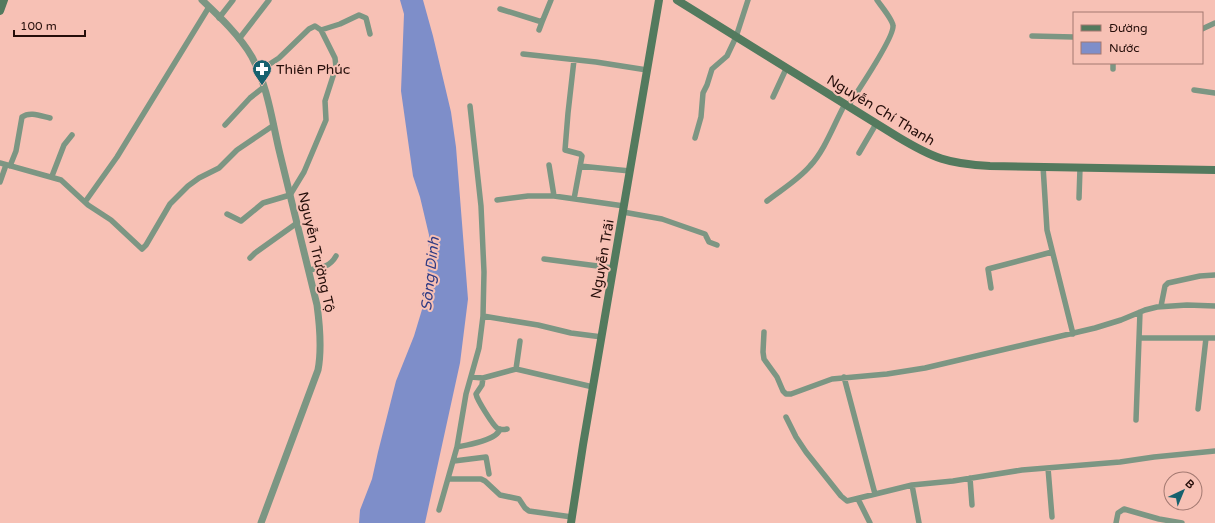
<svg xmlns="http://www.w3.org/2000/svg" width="1215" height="523" font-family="'Varela Round',sans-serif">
	<rect width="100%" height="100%" fill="#f7c1b5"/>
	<path fill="#7e8ec9" d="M400,0H423L433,36L451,112L456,147L468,299L460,363L425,523H359L360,510L372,479L378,452L396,381L414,336L427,293L429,235L420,197L413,176L401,91L404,14Z"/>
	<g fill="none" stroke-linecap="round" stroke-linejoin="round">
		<path stroke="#7c9683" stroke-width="5.5" d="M500,9L542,22L551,0
			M219,18L233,0
			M1202,29L1215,23
			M321,30L340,24L359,15L366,18L370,34
			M539,30L542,22
			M1032,36L1074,37
			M239,39L269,0
			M523,54L596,62L647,70
			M1113,69V63
			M1194,90L1215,93
			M773,97L786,69
			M848,106C856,94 894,37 893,26C893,20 881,6 877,0
			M225,125L250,98L264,87
			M695,138L701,117L703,93L707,85L712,69L727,56L736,37L748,0
			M859,153L876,124
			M0,163L61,180L88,205L111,220L142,249L146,245L170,204L188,186L199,178L219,168L237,150L274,125
			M549,165L554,196
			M10,166L16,151L22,117C30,111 41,116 50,118
			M580,166L630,171
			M1043,166L1047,230L1073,334
			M52,176L64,145L72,135
			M0,182L6,165
			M1079,198L1080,168
			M574,199L582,156L580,154L565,150L568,113L574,60
			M497,200L528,196H554L624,206
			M767,201C781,190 798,180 810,166C825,150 834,124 845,104
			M85,202L117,157L209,7
			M623,212L662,219L705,234L709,242L717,245
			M227,214L241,221L263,203L290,195L304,172L326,120L325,101L336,67L335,58L321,30L315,26L309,29L279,58L259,71
			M250,258L255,253L297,223
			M544,259L613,268
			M309,270C321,268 330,267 336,256
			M991,288L988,269L1052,252
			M1161,306L1165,286L1168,283L1200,276L1215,275
			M483,316L538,325L571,333L602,337
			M764,332L763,352L764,359L777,377L783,391L786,394H791L832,379L887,374L925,368L1095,328L1121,320L1145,310L1157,307L1187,305L1215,306
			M1140,338H1215
			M516,369L520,341
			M471,377L483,378L516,369L593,387
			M844,377L875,494
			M483,378L482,385L476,394C477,400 493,425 497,428C500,430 503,430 507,429
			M1198,409L1206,338
			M786,417L796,437L806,452L841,496L847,501L912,485L953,481L1022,470L1120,462L1154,457L1215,451
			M1136,420L1140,312
			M457,447C468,445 497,440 500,429
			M454,461L486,457L489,474
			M1048,468L1052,517
			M970,478L972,505
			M448,479H481L485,481L500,495L519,499L525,508L529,511L572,517
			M912,485L919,523
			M858,499L870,523
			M439,510L457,447L466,394L479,348L483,316L484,272L481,206L470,106
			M1116,523L1118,513L1124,509L1159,519L1182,523"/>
		<path stroke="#7c9683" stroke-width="7" d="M202,0C220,17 240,36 252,57C268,87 272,121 280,154C292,204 305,255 317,305C320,327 322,349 318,370L261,523"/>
		<path stroke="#537a5e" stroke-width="8" d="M677,0L898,137C933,158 948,164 990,166L1215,170
			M0,11L4,0
			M571,523L583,445L659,0"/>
	</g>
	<defs>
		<symbol id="pharmacy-pin" viewBox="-11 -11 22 30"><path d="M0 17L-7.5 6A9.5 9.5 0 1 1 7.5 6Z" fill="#16616e" stroke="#f7c1b5"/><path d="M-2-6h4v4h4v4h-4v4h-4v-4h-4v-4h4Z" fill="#fff"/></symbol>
	</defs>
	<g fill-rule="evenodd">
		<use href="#pharmacy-pin" x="251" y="58" width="22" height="30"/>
	</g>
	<g text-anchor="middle" stroke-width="4" stroke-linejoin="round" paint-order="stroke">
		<g font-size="14" fill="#250e0a" stroke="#f7c1b5" text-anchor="start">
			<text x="276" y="74">Thiên Phúc</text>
		</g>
		<g font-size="14" fill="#250e0a" stroke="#f7c1b5">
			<text transform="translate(881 110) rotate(31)" y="5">Nguyễn Chí Thanh</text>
			<text transform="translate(317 252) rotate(77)" y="5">Nguyễn Trường Tộ</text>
			<text transform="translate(602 259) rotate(-80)" y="5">Nguyễn Trãi</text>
		</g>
		<g font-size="15" font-style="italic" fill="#313c84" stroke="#f7c1b5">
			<text transform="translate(430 274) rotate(-84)" y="5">Sông Dinh</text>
		</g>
	</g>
	<rect x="1073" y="12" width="130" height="52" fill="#f7c1b5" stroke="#a37971"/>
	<rect x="1081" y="25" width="20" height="6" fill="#537a5e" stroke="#a37971"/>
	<text x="1109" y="32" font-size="12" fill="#250e0a">Đường</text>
	<rect x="1081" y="42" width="20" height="12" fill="#7e8ec9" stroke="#a37971"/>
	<text x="1109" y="52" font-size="12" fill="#250e0a">Nước</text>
	<g transform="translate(1183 491) rotate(44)"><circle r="19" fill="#f7c1b5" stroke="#a37971"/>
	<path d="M0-3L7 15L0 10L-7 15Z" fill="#16616e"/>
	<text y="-6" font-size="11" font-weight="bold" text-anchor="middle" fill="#250e0a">B</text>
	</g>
	<path d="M14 30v6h71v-6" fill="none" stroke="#250e0a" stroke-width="2"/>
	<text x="20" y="30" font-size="12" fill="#250e0a" stroke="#f7c1b5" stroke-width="3" paint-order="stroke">100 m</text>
</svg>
